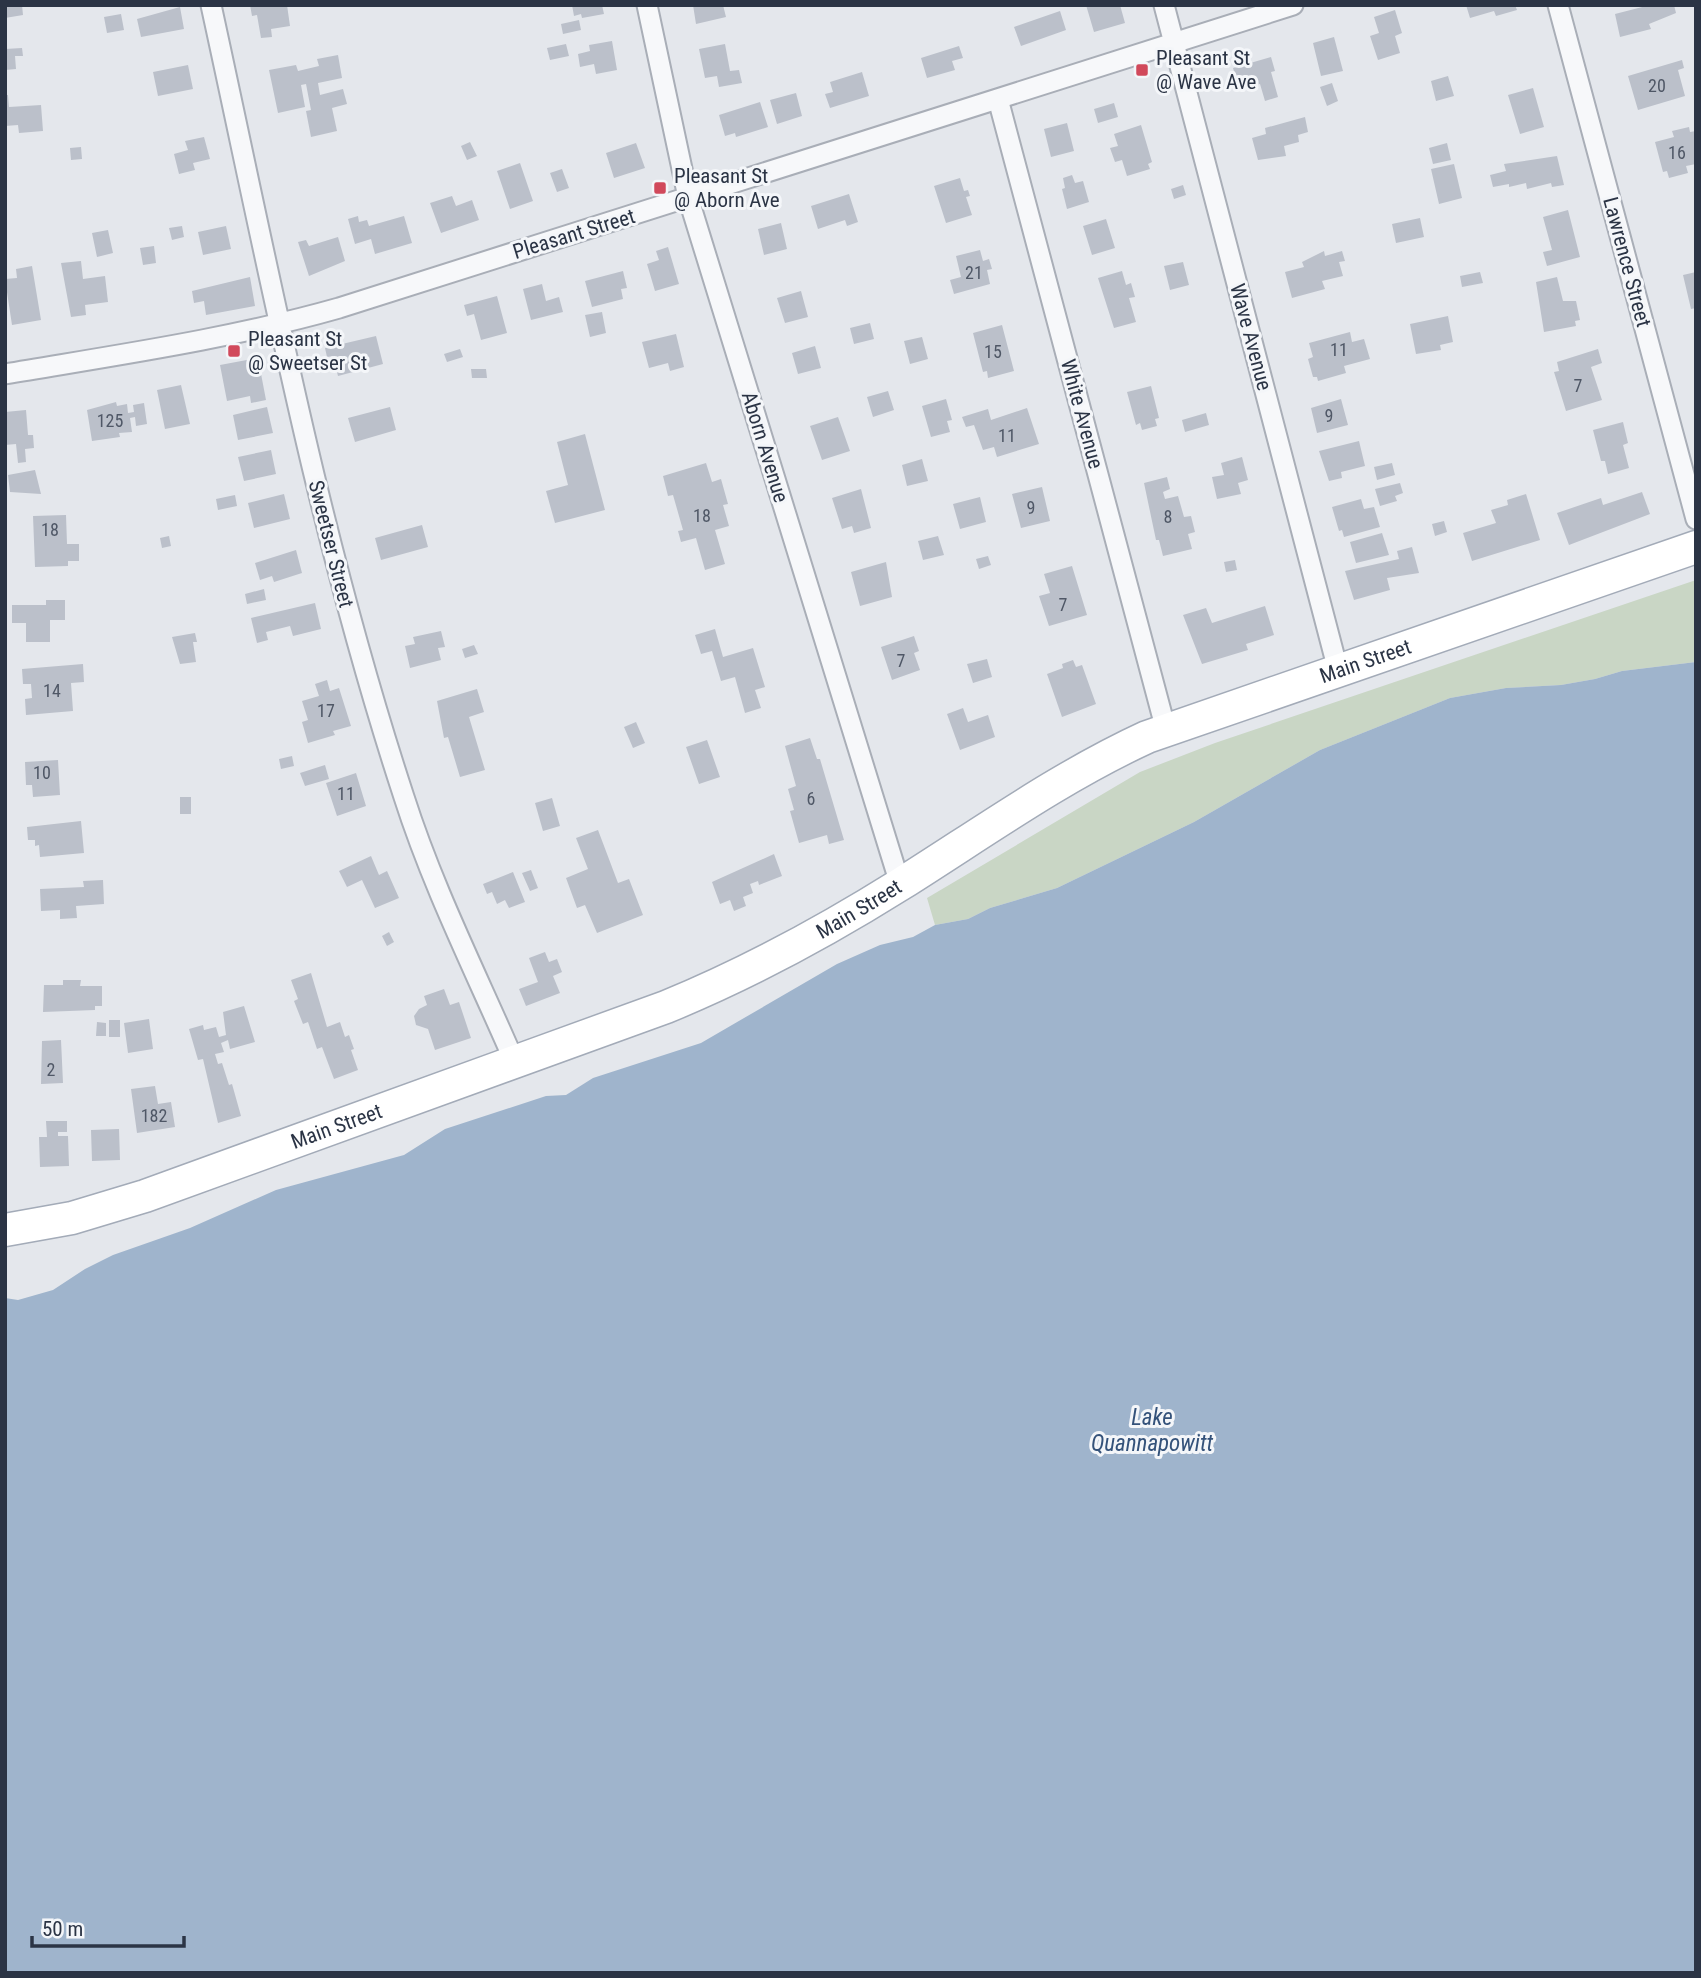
<svg xmlns="http://www.w3.org/2000/svg" width="1701" height="1978" font-family="'Roboto Condensed',sans-serif">
	<rect width="100%" height="100%" fill="#e4e7ec"/>
	<path fill="#c9d6c5" d="M1696,580V662L1622,671L1595,679L1561,685L1506,688L1450,698L1320,750L1194,822L1057,888L990,908L968,919L935,925L927,898L1140,772L1215,743Z"/>
	<path fill="#9fb4cc" d="M1696,662V1973H5V1298L18,1300L53,1290L85,1269L113,1255L190,1228L276,1190L404,1155L445,1129L546,1096L566,1095L593,1078L701,1043L837,964L880,945L913,937L935,925L968,919L990,908L1057,888L1194,822L1320,750L1450,698L1506,688L1561,685L1595,679L1622,671Z"/>
	<path fill="#bbc0ca" d="M5,5H22L23,15L5,18Z
		M250,5H287L290,26L271,29L272,37L261,38L257,15L252,16Z
		M572,5H602L604,14L582,18L581,14L574,16Z
		M693,5H723L726,17L696,24Z
		M1086,5H1120L1125,23L1094,32Z
		M1466,5H1515L1517,10L1496,16L1494,11L1470,18Z
		M1650,5H1674L1676,13L1649,24L1651,29L1620,37L1615,14Z
		M180,7L184,29L141,37L137,19Z
		M1395,10L1402,33L1395,36L1400,53L1378,60L1370,36L1379,33L1374,17Z
		M1060,11L1066,30L1021,46L1014,27Z
		M121,14L124,30L107,33L104,17Z
		M579,20L581,30L563,34L561,24Z
		M1334,37L1343,71L1321,76L1313,43Z
		M612,41L617,70L596,74L594,64L580,67L578,54L590,51L589,45Z
		M566,44L569,56L550,60L547,48Z
		M725,44L730,71L739,70L742,83L719,87L717,76L705,78L699,49Z
		M959,46L963,58L952,61L955,70L927,78L921,58Z
		M22,48L23,56H15L16,69L5,70V49Z
		M338,55L342,78L318,83L320,95L343,89L347,104L332,108L337,131L311,137L306,111L311,110L306,84L301,85L305,107L278,113L269,70L296,65L298,71L319,66L317,59Z
		M1271,57L1275,71L1271,72L1278,97L1265,101L1260,84L1240,90L1233,68Z
		M1682,60L1684,68L1678,70L1685,96L1638,110L1628,76Z
		M188,65L193,89L158,96L153,72Z
		M862,72L869,96L830,108L825,94L833,92L830,82Z
		M1448,76L1454,96L1436,101L1431,81Z
		M1332,83L1338,101L1327,106L1320,87Z
		M1533,88L1544,127L1520,134L1508,95Z
		M796,93L802,116L777,124L770,100Z
		M5,95H8L9,107L41,105L43,131L19,133L18,125L5,126Z
		M760,102L768,127L736,137L735,133L725,136L719,115Z
		M1114,103L1118,117L1098,123L1094,109Z
		M1305,117L1308,132L1298,135L1299,142L1284,146L1286,156L1258,160L1252,138L1266,134L1265,128Z
		M1067,123L1074,151L1051,157L1044,129Z
		M1141,125L1152,162L1148,164L1150,169L1127,176L1122,160L1115,162L1110,148L1118,146L1114,134Z
		M1689,127L1690,132L1696,131V164L1686,166L1688,173L1669,178L1667,171L1663,172L1655,142L1674,137L1672,131Z
		M204,137L210,159L193,163L195,170L179,174L174,154L188,150L185,141Z
		M470,142L477,156L467,160L461,146Z
		M636,143L645,168L614,178L606,153Z
		M1447,143L1451,160L1433,164L1429,148Z
		M81,147L82,159L71,160L70,148Z
		M1557,156L1564,185L1552,187L1551,183L1527,189L1526,183L1509,187V184L1493,187L1490,175L1506,171L1504,164Z
		M520,163L533,201L510,209L497,171Z
		M1454,164L1462,198L1439,204L1431,169Z
		M562,169L569,188L557,192L550,173Z
		M1072,175L1075,183L1083,181L1089,202L1067,209L1062,189L1065,188L1063,178Z
		M960,178L964,191L968,190L970,196L966,197L972,215L946,223L934,186Z
		M1183,185L1186,195L1174,199L1171,189Z
		M849,194L858,222L847,226L845,220L818,229L811,206Z
		M452,196L456,206L472,200L479,220L441,233L430,203Z
		M1568,210L1580,257L1547,266L1543,252L1552,250L1543,217Z
		M358,216L359,222L367,220L369,226L404,216L412,243L375,254L371,239L355,244L348,219Z
		M1420,218L1424,237L1396,243L1392,224Z
		M1106,219L1115,248L1092,255L1083,226Z
		M781,223L787,249L764,255L758,229Z
		M182,226L184,237L172,240L169,228Z
		M226,226L231,249L203,255L198,232Z
		M108,230L113,253L97,257L92,233Z
		M338,237L345,261L309,276L298,242L306,240L309,246Z
		M154,246L156,263L143,265L140,248Z
		M668,247L679,284L655,291L647,264L659,260L656,251Z
		M980,250L983,261L989,259L992,269L987,270L990,284L954,294L950,280L961,277L956,256Z
		M1324,251L1325,256L1342,251L1345,261L1339,262L1343,276L1322,281L1325,289L1292,298L1285,272L1304,267L1302,262Z
		M81,261L83,279L105,276L108,302L85,305L86,315L71,317L61,263Z
		M1183,262L1189,285L1170,290L1164,266Z
		M32,266L41,320L12,325L5,279L17,278L16,269Z
		M623,271L627,288L621,289L623,299L592,307L585,281Z
		M1122,271L1126,285L1131,283L1135,297L1129,298L1136,322L1114,328L1098,278Z
		M1480,272L1483,283L1462,287L1460,276Z
		M1696,272V308L1691,309L1683,275Z
		M250,277L255,306L206,315L204,301L194,303L192,291Z
		M1557,277L1563,301H1576L1580,320L1575,321L1576,326L1544,332L1536,282Z
		M542,284L546,301L559,297L563,312L531,320L523,289Z
		M801,291L808,317L785,323L777,298Z
		M497,296L507,333L481,340L474,314L467,316L464,305Z
		M602,312L606,333L590,337L585,315Z
		M1448,316L1453,342L1440,345L1441,350L1416,354L1410,324Z
		M870,323L874,339L854,344L850,328Z
		M1002,325L1014,371L988,378L987,371L983,372L973,333Z
		M1350,332L1352,342L1364,339L1370,359L1344,366L1346,373L1318,381L1317,377H1313L1308,359L1313,357L1309,343Z
		M676,334L684,367L670,371L668,363L649,368L642,342Z
		M376,336L383,364L338,376L333,356L327,357L325,348Z
		M922,337L928,359L910,364L904,341Z
		M815,346L821,368L798,374L792,353Z
		M460,349L463,357L447,362L444,354Z
		M1598,349L1602,363L1591,367L1602,400L1566,411L1554,372L1559,371L1557,362Z
		M258,358L266,400L251,403L250,396L227,401L220,365Z
		M471,369H486L487,378H472Z
		M181,385L190,424L165,429L157,390Z
		M1151,386L1159,418L1155,419L1157,426L1142,430L1140,423L1136,425L1127,392Z
		M888,391L894,410L873,417L867,397Z
		M946,399L952,420L947,421L950,432L931,437L922,406Z
		M1341,399L1348,425L1317,433L1311,408Z
		M116,402L117,406L127,404L128,413L134,412L133,405L144,403L147,424L136,426L135,417L130,418L132,432L119,433L120,437L92,441L87,410Z
		M267,407L273,433L238,440L233,415Z
		M390,407L396,430L355,442L348,418Z
		M1027,408L1039,444L997,457L994,447L983,450L974,425L966,427L962,417L988,409L991,420Z
		M26,410L28,435H33L34,448L25,449L26,462L18,463L16,444L5,445V412Z
		M1206,413L1209,425L1185,432L1182,420Z
		M838,417L850,451L822,460L810,426Z
		M1623,422L1628,443L1623,445L1629,468L1608,474L1605,461H1601L1593,430Z
		M585,434L605,510L555,523L546,491L568,485L557,442Z
		M1359,441L1365,466L1341,472L1342,478L1329,481L1319,451Z
		M271,450L276,474L244,481L238,457Z
		M1242,457L1248,480L1238,483L1241,494L1217,499L1212,477L1224,475L1221,463Z
		M922,459L928,481L907,486L902,465Z
		M706,463L712,482L721,479L728,504L723,505L729,526L715,530L725,564L705,570L696,538L681,542L678,531L683,530L673,495L668,496L663,476Z
		M1392,463L1395,475L1377,480L1374,467Z
		M35,470L41,494L10,492L8,475Z
		M1167,477L1170,489L1163,492L1165,499L1178,496L1184,517L1191,516L1195,532L1188,534L1192,549L1163,556L1159,540H1156L1144,483Z
		M1400,483L1403,493L1395,496L1397,501L1380,506L1375,489Z
		M1042,487L1050,521L1021,528L1012,494Z
		M861,489L871,528L854,533L852,526L842,529L832,498Z
		M1642,492L1650,514L1569,545L1557,513L1601,498L1603,505Z
		M284,494L290,519L254,528L248,503Z
		M1526,494L1540,540L1472,561L1463,533L1496,523L1491,510L1508,505L1507,500Z
		M235,495L237,506L218,510L216,499Z
		M980,497L986,522L960,529L953,504Z
		M1361,499L1364,509L1374,507L1380,527L1344,537L1342,530L1339,531L1332,507Z
		M66,515L67,544H79V561H68V566L35,567L33,516Z
		M1444,521L1447,532L1435,536L1432,524Z
		M422,525L428,547L381,560L375,538Z
		M1382,533L1389,555L1356,563L1350,542Z
		M169,536L171,546L162,548L160,538Z
		M938,536L944,555L923,560L918,541Z
		M1412,547L1419,573L1387,578L1390,590L1354,600L1345,571L1399,559L1397,551Z
		M296,550L302,573L274,582L272,576L260,580L255,563Z
		M988,556L991,565L979,569L976,559Z
		M1235,560L1237,570L1226,572L1224,562Z
		M886,562L892,597L860,606L851,572Z
		M1072,566L1087,615L1049,626L1039,596L1050,593L1044,574Z
		M264,589L266,600L247,604L245,594Z
		M46,600H65V620H50V642H26V623H12V605H46Z
		M315,603L321,629L293,636L290,626L266,632L268,640L257,643L251,618Z
		M1265,606L1274,635L1246,644L1248,650L1202,664L1183,615L1206,608L1212,623Z
		M715,629L723,657L753,648L765,687L755,690L761,708L745,713L735,677L721,681L712,651L701,654L695,635Z
		M441,631L445,647L438,648L441,660L410,668L405,646L415,644L413,637Z
		M195,633L197,642H193L196,662L180,664L172,637Z
		M914,636L919,651L914,653L920,670L892,680L881,647Z
		M474,645L478,654L465,658L462,649Z
		M987,659L992,677L973,683L967,664Z
		M1073,660L1076,667L1082,665L1096,704L1062,717L1047,674L1063,668L1062,664Z
		M83,664L84,682L71,683L73,711L26,715L25,699L32,698L31,684H23L22,669Z
		M327,680L330,691L339,688L351,726L333,731L335,735L308,743L302,722L308,720L302,701L319,696L315,684Z
		M477,689L484,712L469,717L485,770L460,777L448,737L444,738L437,701Z
		M963,708L968,722L988,715L995,737L960,750L947,714Z
		M636,722L645,743L633,748L624,727Z
		M810,738L817,759H820L844,840L829,844L827,835L799,843L790,811L794,810L788,789L796,786L785,746Z
		M707,740L720,777L699,784L686,747Z
		M292,756L294,766L281,769L279,759Z
		M58,760L60,795L33,797L32,785H26L25,762Z
		M325,765L329,779L305,786L300,773Z
		M356,773L366,806L337,816L326,783Z
		M180,797H191V814H180Z
		M552,798L560,826L543,831L535,803Z
		M81,821L84,853L40,857L39,845L35,846V840H28L27,827Z
		M598,830L618,883L629,879L643,915L597,933L585,905L577,908L566,878L588,869L576,838Z
		M774,854L782,876L759,885L758,881L750,884L753,893L743,897L746,906L734,911L730,900L720,904L712,882Z
		M371,856L379,875L387,871L399,898L375,908L362,880L347,887L339,871Z
		M531,870L538,888L530,891L522,873Z
		M513,872L525,902L509,908L505,900L497,904L492,892L487,894L483,884Z
		M103,880L104,904L76,906L77,918L60,919V910L41,911L40,889L84,887L83,881Z
		M389,932L394,942L387,946L382,936Z
		M545,952L549,962L557,959L562,972L553,976L560,993L526,1006L519,989L538,982L529,958Z
		M311,973L327,1027L340,1022L345,1037L349,1035L354,1049L351,1050L358,1070L334,1079L322,1047L317,1049L308,1022L303,1024L294,1001L298,999L291,980Z
		M63,980H81L80,986H102V1006H95V1010L43,1012L44,985H63Z
		M444,989L450,1005L459,1002L471,1038L435,1050L428,1029L416,1025L414,1016L419,1009L427,1005L424,996Z
		M244,1006L255,1042L230,1049L228,1040L221,1043L224,1052L215,1054L218,1064L222,1063L229,1085L232,1084L241,1116L218,1123L203,1059L198,1060L189,1029L203,1025L204,1030L216,1027L219,1037L226,1035L223,1012Z
		M149,1019L153,1049L128,1053L124,1023Z
		M109,1020H120V1037H109Z
		M97,1022L106,1023V1036H96Z
		M61,1040L63,1083L41,1084L42,1041Z
		M155,1086L158,1104L171,1102L175,1127L137,1133L131,1089Z
		M46,1121H67V1132H58V1136H68L69,1166L40,1167L39,1137H47Z
		M119,1129L120,1160L92,1161L91,1130Z"/>
	<g fill="none" stroke-linecap="round" stroke-linejoin="round">
		<defs>
			<path id="minor" d="M211,5C269,271 319,538 404,797C433,888 477,975 515,1063
				M647,5L688,197L900,884
				M1164,5L1338,670
				M1558,5L1696,519
				M998,99L1166,730
				M5,374C117,355 230,339 339,308L1293,5"/>
			<g id="primary">
				<path id="s1" d="M5,1230L72,1218L145,1196L666,1007C749,973 826,931 901,884C982,833 1060,777 1147,737L1696,547"/>
			</g>
		</defs>
		<use href="#minor" stroke="#a9aeb7" stroke-width="23"/>
		<use href="#primary" stroke="#a3abb8" stroke-width="35"/>
		<use href="#minor" stroke="#f7f8fa" stroke-width="19"/>
		<use href="#primary" stroke="#fff" stroke-width="32"/>
	</g>
	<g fill="#d1495b" stroke="#f4f6f9" stroke-width="2.5">
		<rect x="1135" y="63" width="14" height="14" rx="3.5"/>
		<rect x="653" y="181" width="14" height="14" rx="3.5"/>
		<rect x="227" y="344" width="14" height="14" rx="3.5"/>
	</g>
	<g text-anchor="middle" stroke-width="6" stroke-linejoin="round" paint-order="stroke">
		<g font-size="18" fill="#4f5766">
			<text x="1657" y="92">20</text>
			<text x="1677" y="159">16</text>
			<text x="974" y="279">21</text>
			<text x="1339" y="356">11</text>
			<text x="993" y="358">15</text>
			<text x="1578" y="392">7</text>
			<text x="1329" y="422">9</text>
			<text x="110" y="427">125</text>
			<text x="1007" y="442">11</text>
			<text x="1031" y="514">9</text>
			<text x="702" y="522">18</text>
			<text x="1168" y="523">8</text>
			<text x="50" y="536">18</text>
			<text x="1063" y="611">7</text>
			<text x="901" y="667">7</text>
			<text x="52" y="697">14</text>
			<text x="326" y="717">17</text>
			<text x="42" y="779">10</text>
			<text x="346" y="800">11</text>
			<text x="811" y="805">6</text>
			<text x="51" y="1076">2</text>
			<text x="154" y="1122">182</text>
		</g>
		<g font-size="21" fill="#2b3445" stroke="#f4f6f9" text-anchor="start">
			<text x="1156" y="65">Pleasant St<tspan x="1156" dy="24">@ Wave Ave</tspan></text>
			<text x="674" y="183">Pleasant St<tspan x="674" dy="24">@ Aborn Ave</tspan></text>
			<text x="248" y="346">Pleasant St<tspan x="248" dy="24">@ Sweetser St</tspan></text>
		</g>
		<g font-size="21" fill="#2b3445" stroke="#f4f6f9">
			<text transform="translate(574 234) rotate(-17)" y="7">Pleasant Street</text>
			<text transform="translate(1627 262) rotate(75)" y="7">Lawrence Street</text>
			<text transform="translate(1251 337) rotate(75)" y="7">Wave Avenue</text>
			<text transform="translate(1082 414) rotate(75)" y="7">White Avenue</text>
			<text transform="translate(765 447) rotate(73)" y="7">Aborn Avenue</text>
			<text transform="translate(331 544) rotate(76)" y="7">Sweetser Street</text>
			<text dy="7" stroke="none"><textPath href="#s1" startOffset="1482">Main Street</textPath></text>
			<text dy="7" stroke="none"><textPath href="#s1" startOffset="915">Main Street</textPath></text>
			<text dy="7" stroke="none"><textPath href="#s1" startOffset="348">Main Street</textPath></text>
		</g>
		<g font-size="23" font-style="italic" fill="#34527a" stroke="#f4f6f9">
			<text x="1152" y="1425">Lake<tspan x="1152" dy="26">Quannapowitt</tspan></text>
		</g>
	</g>
	<rect width="1701" height="1978" fill="none" stroke="#2b3445" stroke-width="14"/>
	<path d="M32 1936v10h152v-10" fill="none" stroke="#2b3445" stroke-width="3.5"/>
	<text x="42" y="1936" font-size="21" fill="#2b3445" stroke="#f4f6f9" stroke-width="5" paint-order="stroke">50 m</text>
</svg>
